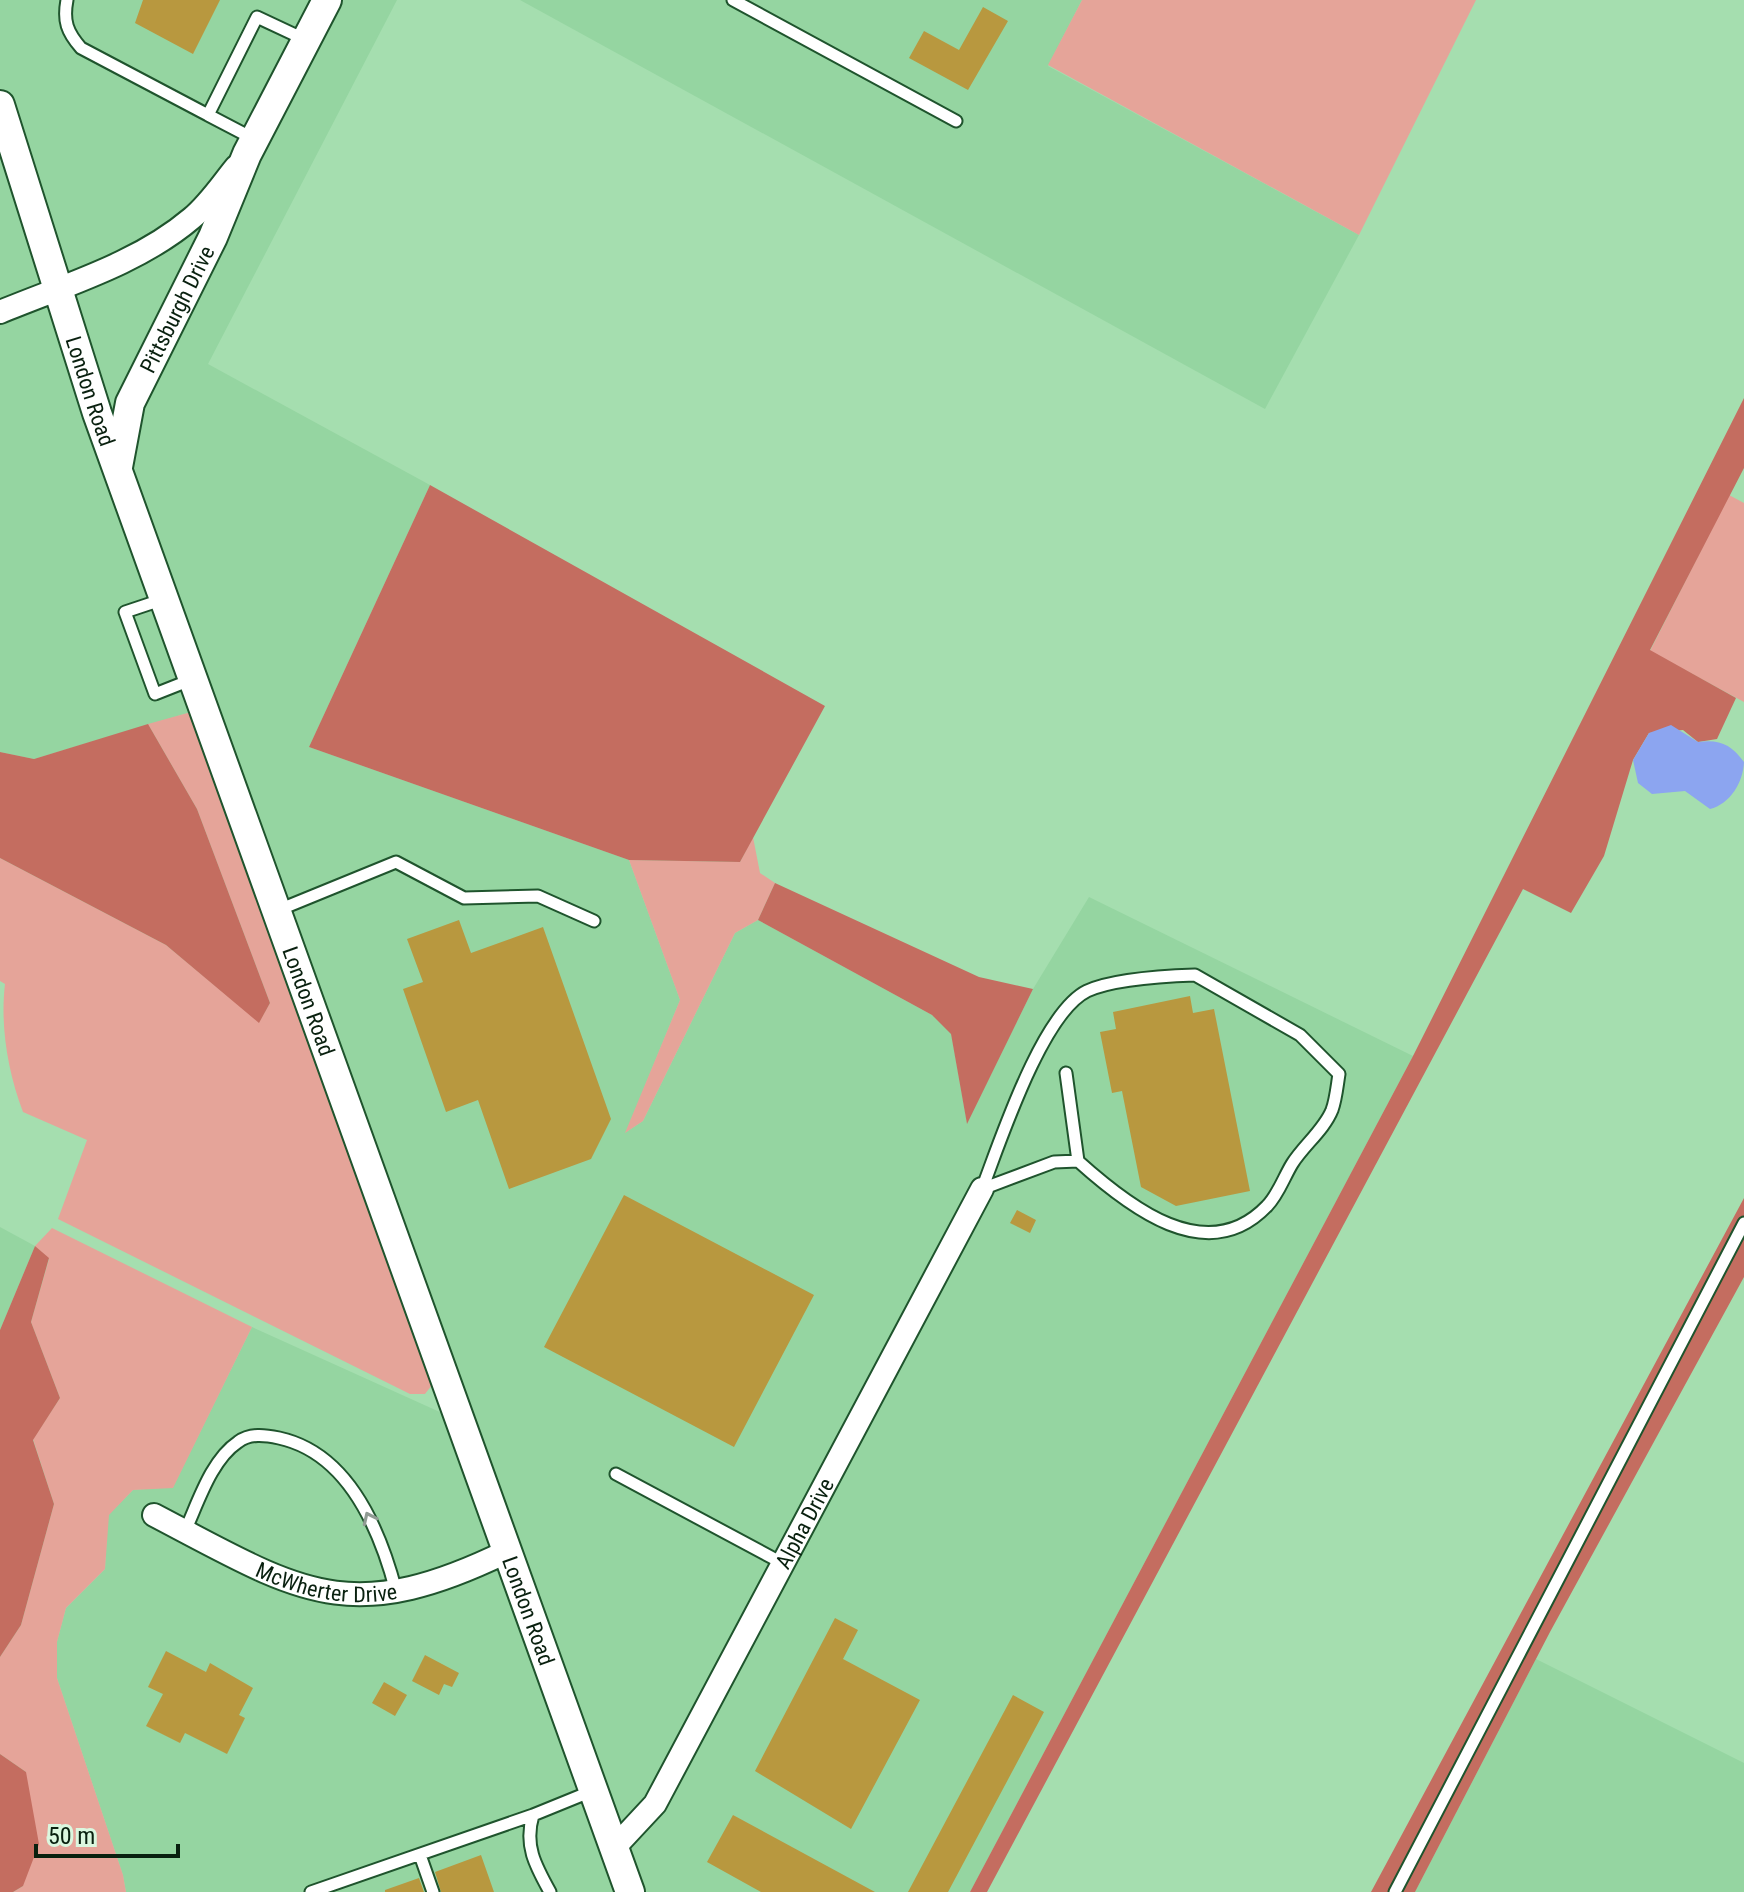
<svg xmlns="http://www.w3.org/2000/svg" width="1744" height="1892" font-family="'Roboto Condensed',sans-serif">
	<rect width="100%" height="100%" fill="#a5deaf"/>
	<path fill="#95d5a1" d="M0,0H397L208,364L430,485L309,747L629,860L680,1000L626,1132L643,1121L735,933L758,920L932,1015L951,1033L967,1123L1033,989L1089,897L1413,1056L970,1892H126L123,1875L57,1678V1642L66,1608L105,1569L108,1515L133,1490L173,1487L252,1327L442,1413L191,712L34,759L0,752Z
		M520,0H1082L1048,66L1359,235L1265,409Z
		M0,1227L35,1246L0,1330Z
		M1536,1659L1744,1763V1892H1415Z"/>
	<path fill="#e5a499" d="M1082,0H1476L1359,235L1048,65Z
		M1729,495L1744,503V702L1650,651Z
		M191,712L432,1385L425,1394H410L58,1219L87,1140L23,1112C8,1072 0,1027 5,984L0,981V858L166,945L259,1022L270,1003L197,809L148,724Z
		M753,837L760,873L775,883L758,920L735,933L643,1121L625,1133L680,1000L629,860L740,862Z
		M52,1228L252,1327L173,1488L133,1490L109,1515L105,1569L66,1608L57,1642V1678L123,1875L126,1892H13L23,1886L26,1772L0,1754V1657L21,1625L54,1504L33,1439L60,1398L31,1322L49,1259L35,1246Z"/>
	<path fill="#c46d60" d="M1744,398V468L1650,650L1736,698L1717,739L1698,742L1683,730L1649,733L1633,760L1604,856L1571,913L1523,889L987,1892H970L1413,1056Z
		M430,485L825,706L740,862L629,860L309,747Z
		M148,724L197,809L270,1003L259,1023L166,945L0,858V752L34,759Z
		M775,883L979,977L1033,989L967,1124L951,1034L932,1015L758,920Z
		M1744,1198V1277L1550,1632L1415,1892H1371Z
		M35,1246L49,1258L31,1322L60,1398L33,1440L54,1504L21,1625L0,1657V1330Z
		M0,1754L26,1772L39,1844L23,1886L13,1892H0Z"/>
	<path fill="#8ca5f0" d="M1671,725L1698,742C1719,739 1731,744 1744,762C1743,783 1730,804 1710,809L1685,791L1652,794L1638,783L1633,760L1649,733Z"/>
	<path fill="#b8983f" d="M143,0H220L193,54L135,23Z
		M983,7L1008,21L968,90L909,58L924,31L959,50Z
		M459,920L471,953L543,927L611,1119L591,1159L509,1189L478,1100L446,1112L403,989L423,982L407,939Z
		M1190,996L1193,1013L1214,1009L1250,1191L1176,1206L1141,1187L1122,1091L1112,1093L1100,1032L1116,1029L1113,1012Z
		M624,1195L814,1295L734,1447L544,1347Z
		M1017,1210L1036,1220L1030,1233L1010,1223Z
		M835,1618L858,1630L843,1659L920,1700L851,1829L755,1771Z
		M166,1651L206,1672L210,1663L253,1688L239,1715L245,1718L227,1754L185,1733L180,1743L146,1726L163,1694L148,1687Z
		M425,1655L459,1673L452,1687L444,1684L439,1695L412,1681Z
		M384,1682L407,1695L395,1716L372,1703Z
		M1013,1695L1044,1712L948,1892H908Z
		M733,1815L875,1892H761L707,1862Z
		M481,1855L494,1892H441L435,1872Z
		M419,1878L424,1892H385V1890Z"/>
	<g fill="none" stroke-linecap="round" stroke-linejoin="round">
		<defs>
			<path id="service" d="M67,0C63,21 67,32 81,48L208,115
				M733,0L956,121
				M254,139L208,115L257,17L306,40
				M164,599L125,612L155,694L193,679
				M276,911L396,862L464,898L538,896L594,921
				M1195,975L1300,1035L1339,1074C1337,1086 1336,1099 1332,1110C1324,1130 1303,1146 1292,1164C1284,1177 1278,1195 1267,1206C1207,1269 1128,1206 1078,1161L1054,1162L982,1189C1000,1142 1042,1013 1087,991C1113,979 1166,976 1195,975Z
				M1066,1073L1078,1161
				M616,1474L784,1564
				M185,1531C198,1503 211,1460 238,1442C250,1433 265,1435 279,1438C348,1453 380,1530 396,1591
				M420,1855L433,1892
				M311,1892L533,1815
				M550,1892C535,1865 524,1845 533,1815L592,1791
				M1395,1892L1744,1223"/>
			<g id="minor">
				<path d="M0,312C65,285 138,264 192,218C209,204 222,184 236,167"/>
				<path id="s1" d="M154,1515C299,1591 347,1629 506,1552"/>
				<path id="s2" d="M614,1848L655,1804L982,1189"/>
			</g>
			<g id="tertiary">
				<path id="s3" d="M0,105L97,413L630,1892"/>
				<path id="s4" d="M118,467L130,403L213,237L247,154L327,0"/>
			</g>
		</defs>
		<use href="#service" stroke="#1f542d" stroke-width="15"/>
		<use href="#minor" stroke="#1f542d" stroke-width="26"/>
		<use href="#tertiary" stroke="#1f542d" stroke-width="32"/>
		<use href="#service" stroke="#fff" stroke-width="11"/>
		<use href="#minor" stroke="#fff" stroke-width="22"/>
		<use href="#tertiary" stroke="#fff" stroke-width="28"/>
	</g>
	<defs><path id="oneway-chevron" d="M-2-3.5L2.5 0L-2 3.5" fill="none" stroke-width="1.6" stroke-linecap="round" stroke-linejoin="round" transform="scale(2)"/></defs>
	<use stroke="#909b93" href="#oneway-chevron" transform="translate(369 1518) rotate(-115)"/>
	<g text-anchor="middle" stroke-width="7" stroke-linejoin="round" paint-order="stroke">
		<g font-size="22" fill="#09200f" stroke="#dbf7df">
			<text dy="8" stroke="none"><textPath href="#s4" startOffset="170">Pittsburgh Drive</textPath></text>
			<text dy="8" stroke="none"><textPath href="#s3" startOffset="300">London Road</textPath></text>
			<text dy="8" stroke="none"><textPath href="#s3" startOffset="948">London Road</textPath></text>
			<text dy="8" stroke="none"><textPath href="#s2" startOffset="378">Alpha Drive</textPath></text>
			<text dy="8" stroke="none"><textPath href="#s1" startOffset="188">McWherter Drive</textPath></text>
			<text dy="8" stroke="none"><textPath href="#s3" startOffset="1596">London Road</textPath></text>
		</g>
	</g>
	<path d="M36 1844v12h142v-12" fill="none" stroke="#09200f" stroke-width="4"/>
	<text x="48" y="1844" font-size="24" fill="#09200f" stroke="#dbf7df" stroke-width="6" paint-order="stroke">50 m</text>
</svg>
